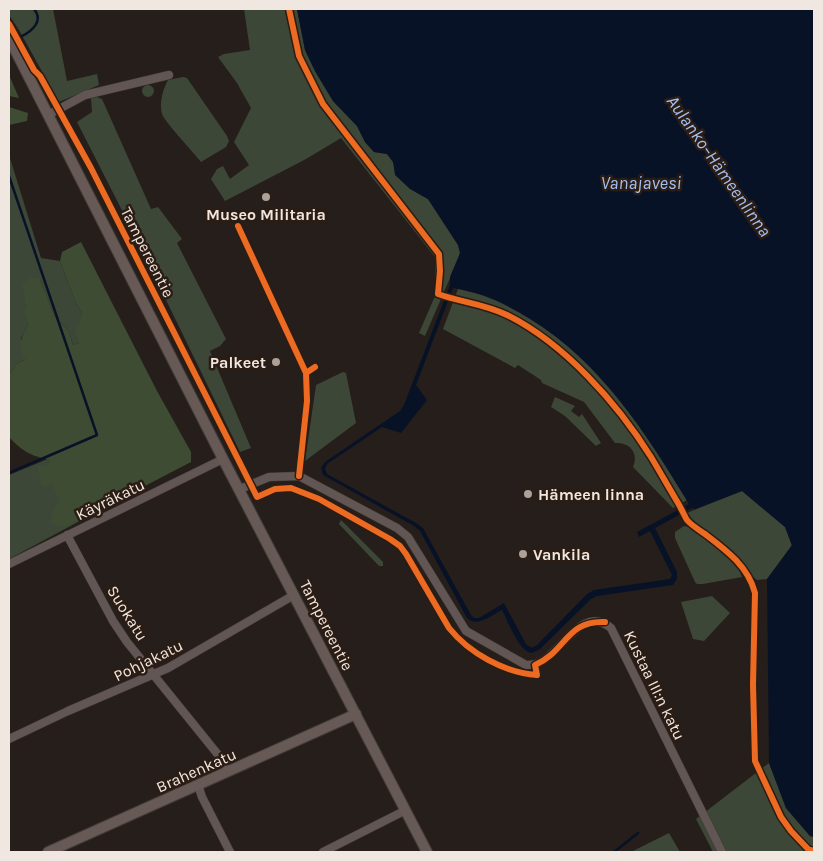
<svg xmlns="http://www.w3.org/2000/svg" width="823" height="861" font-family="Karla,sans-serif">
	<rect width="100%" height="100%" fill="#261e1a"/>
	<path fill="#3d4737" d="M9,9H53L67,81L97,74L99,85L59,102L19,30L9,15Z
		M244,9H297L305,50L315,71L333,101L357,126L365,142L374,152L387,154L417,193L428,199L458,245L460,253L459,257L425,336L419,333L435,296V257L341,138L306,159L225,201L211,179L217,169L223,166L230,179L249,165L234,142L251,108L237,83L218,57L224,54L250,50Z
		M183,77L187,78L227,136L229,141L226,147L201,162C194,153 164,121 162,114C159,103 163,89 168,80Z
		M142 91a6 6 0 1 1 12 0a6 6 0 1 1-12 0Z
		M97,97L102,99L151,209L158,207L182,239L177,243L226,339L220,346L210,351L251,448L240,452L132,230L77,122L92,112L91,98Z
		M9,155L41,258L60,261L77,306L82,312L79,343L73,345L69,331L55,317L40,279L26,305L25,312L28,325L21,338L25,360L17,363L9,375Z
		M458,289C470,292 483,294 494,299C506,303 517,311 528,317C600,362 643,429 687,500L673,508L633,467C639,453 630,442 615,443L584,402L542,383L541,380L518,365L515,368L443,329Z
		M343,372L346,373L356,423L305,461L316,385Z
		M555,397L575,406L571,411L579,417L582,414L601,443L596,446L565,416L551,407Z
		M101,437L132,493L9,559V475Z
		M742,491L785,527L792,546L767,579L757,580C750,575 746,565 740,559C722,543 701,532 687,513Z
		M341,520L383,562V566H379L339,524Z
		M684,526C698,527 740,562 742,577L703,584H697L695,582L675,538V532Z
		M712,596L730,613L704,641L693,639L681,602Z
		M769,763L786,808L810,836L814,837V852H713L696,819Z
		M669,833L680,852H631Z"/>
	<path fill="#3d4c33" d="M9,75L19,98L9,96Z
		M9,107L28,113L27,121L9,125Z
		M81,242L157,391L191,452V462L66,527L50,524L53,511L59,500L52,484L42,488L37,465L46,467L51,460C31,456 23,452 9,437V375L17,363L25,360C18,345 20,339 28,325L24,312L26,305L22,284L31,277L40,279L55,317L69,331L73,345L79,343L75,330L80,324L82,312L77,306L60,261L62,252Z"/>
	<path fill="#081227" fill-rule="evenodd" d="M297,9H814V837L810,836L786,808L769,763L767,579L792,545L785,527L742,491L695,509L692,508L655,528L677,572V579L673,585L597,596L591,599L540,649L532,653C519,652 508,621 502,610C491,615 478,628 467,618L420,531L414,526L323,475L321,468L325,462L400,411L404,405L450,285V277L460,253L458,245L428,199L410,189L395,175L393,162L387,154L374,152L365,142L357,126L333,101L315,71L305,50ZM453,288C481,292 506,304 530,319C602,363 646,433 689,504L637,532L639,537L650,531L672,575L670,579L594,590L587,594L537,645C533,648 530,648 526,644L504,603L479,618H474L471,615L423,528L416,523L327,474L325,469L327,464L382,427L401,433L427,400L416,385Z"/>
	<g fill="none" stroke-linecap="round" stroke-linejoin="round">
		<path stroke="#081227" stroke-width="2.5" d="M22,36C32,31 44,21 34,9
			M9,176L97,435L9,473
			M614,852L638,833"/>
		<defs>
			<path id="street" d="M48,115L85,95L169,75
				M240,489L269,477L299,476L397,528L408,537L466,631L526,665C531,665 536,665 541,662C562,651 583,604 611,628L722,852
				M67,535L113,621L127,642L224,762L228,771
				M9,564L223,459
				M9,739L68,711L168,668L294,595
				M198,785L202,797L230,852
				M323,852L406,810"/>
			<path id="secondary" d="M9,38L223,459L427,852
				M48,852L356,714"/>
		</defs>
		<use href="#street" stroke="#423b37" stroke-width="9"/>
		<use href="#secondary" stroke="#423b37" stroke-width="12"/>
		<use href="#street" stroke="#625655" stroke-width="8"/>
		<use href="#secondary" stroke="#665956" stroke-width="10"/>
		<defs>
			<path id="cycleway" d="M289,9L299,56L323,104L439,254L440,271L438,294C460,302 485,304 507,315C565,344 617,403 651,457C660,472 669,488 678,503C681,508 684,515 687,520C691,525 699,530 705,534C726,550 748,566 755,593L753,685L755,761L781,817L791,831L808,849L814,851
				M9,24L34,70L40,76L91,168L257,497L275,489L291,488L319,499L390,539L400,546L406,554L449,628C469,653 505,673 537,675L535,665C566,652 566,620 605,622
				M238,226L306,373L315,367
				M299,476L307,401L306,373"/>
		</defs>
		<use href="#cycleway" stroke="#2c1d14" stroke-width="9"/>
		<use href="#cycleway" stroke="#ed6a23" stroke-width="6"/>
	</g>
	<g fill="#aaa19b" stroke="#2c1d14" stroke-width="2">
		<circle cx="266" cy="197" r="5"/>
		<circle cx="276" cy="362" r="5"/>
		<circle cx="528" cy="494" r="5"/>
		<circle cx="523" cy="554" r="5"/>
	</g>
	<g text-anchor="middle" stroke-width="5" stroke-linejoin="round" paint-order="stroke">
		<g font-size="16" font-weight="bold" fill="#f1e7e1" stroke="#2c1d14" text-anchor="start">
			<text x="266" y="220" text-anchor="middle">Museo Militaria</text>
			<text x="266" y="368" text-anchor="end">Palkeet</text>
			<text x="538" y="500">Hämeen linna</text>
			<text x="533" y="560">Vankila</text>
		</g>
		<g font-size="16" fill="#f1e7e1" stroke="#2c1d14">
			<text transform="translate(148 252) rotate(63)" y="6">Tampereentie</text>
			<text transform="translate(110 499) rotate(-26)" y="6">Käyräkatu</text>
			<text transform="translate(128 613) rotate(58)" y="6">Suokatu</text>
			<text transform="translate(327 625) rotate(63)" y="6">Tampereentie</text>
			<text transform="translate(148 660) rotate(-26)" y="6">Pohjakatu</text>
			<text transform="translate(655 685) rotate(64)" y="6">Kustaa III:n katu</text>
			<text transform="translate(196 770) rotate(-24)" y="6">Brahenkatu</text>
		</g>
		<g font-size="18" font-style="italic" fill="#a2c0f4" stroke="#2c1d14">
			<text transform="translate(719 166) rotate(55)" y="6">Aulanko–Hämeenlinna</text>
			<text x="641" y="189">Vanajavesi</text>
		</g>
	</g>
	<rect width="823" height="861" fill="none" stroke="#f1e7e1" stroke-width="20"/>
</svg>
